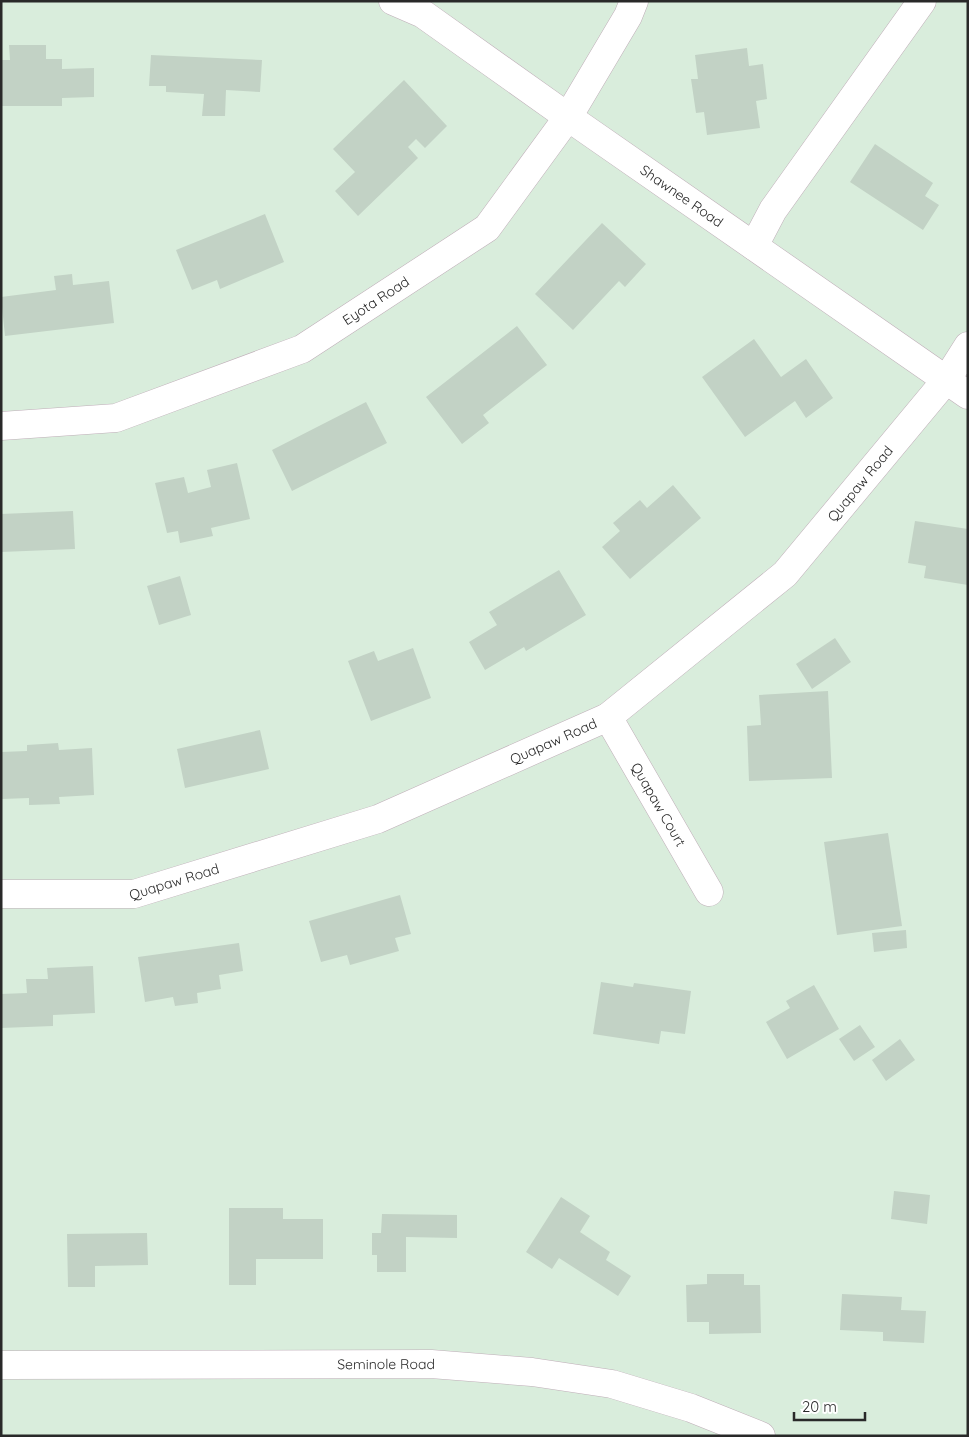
<svg xmlns="http://www.w3.org/2000/svg" width="969" height="1437" font-family="Quicksand,sans-serif">
	<rect width="100%" height="100%" fill="#d9eddc"/>
	<path fill="#c2d2c5" d="M9,45H46V59H62V69L94,68V97L62,98V106H1V60H10Z
		M747,48L749,66L763,64L767,99L756,101L760,128L707,135L704,112L696,113L691,79H698L695,55Z
		M151,55L262,60L260,92L226,90L225,116H202L204,94L166,92V86H149Z
		M404,80L447,126L425,148L416,139L408,147L418,158L358,216L335,191L355,172L333,149Z
		M875,144L933,183L925,196L939,205L923,230L850,182Z
		M265,214L284,262L220,289L217,280L192,290L176,250Z
		M602,223L646,264L625,287L619,281L573,330L535,294Z
		M72,274L73,285L109,281L114,323L5,336L1,297L56,290L54,276Z
		M517,326L547,365L483,415L489,423L462,444L426,397Z
		M754,339L781,377L806,359L833,398L806,418L795,401L745,437L702,377Z
		M366,402L387,443L292,491L272,450Z
		M237,463L250,519L211,528L213,536L180,543L178,531L167,533L155,483L184,477L188,493L211,487L207,470Z
		M673,485L701,518L630,579L602,547L620,531L613,523L640,500L647,508Z
		M73,511L75,549L1,552V514Z
		M915,521L968,529V585L924,578L926,566L908,563Z
		M559,570L586,615L526,651L524,647L485,670L469,642L497,625L489,612Z
		M180,576L191,615L159,625L147,586Z
		M835,638L851,662L812,689L796,664Z
		M413,648L431,698L371,721L348,661L374,651L378,661Z
		M828,691L832,778L749,781L747,726L761,725L759,695Z
		M260,730L269,769L185,788L177,749Z
		M58,743L59,750L92,748L94,795L59,797L60,804L29,805V798L2,799L1,752L27,751V745Z
		M888,833L902,926L837,935L824,842Z
		M400,895L411,934L395,938L399,951L350,965L347,955L321,962L309,921Z
		M906,930L907,948L874,952L872,933Z
		M239,943L243,971L219,975L221,989L197,993L198,1003L175,1006L173,997L145,1002L138,957Z
		M93,966L95,1013L53,1015V1026L1,1028V994L27,993L26,979H48L47,968Z
		M601,982L633,987L634,983L691,991L685,1034L661,1031L659,1044L593,1034Z
		M814,985L839,1029L787,1059L766,1022L790,1008L786,1001Z
		M860,1025L875,1047L854,1061L839,1039Z
		M900,1039L915,1060L886,1081L872,1060Z
		M894,1191L930,1195L927,1224L891,1219Z
		M561,1197L590,1216L580,1232L610,1252L606,1260L631,1276L618,1296L559,1258L552,1269L526,1252Z
		M229,1208H283V1219H323V1259H256V1285H229Z
		M382,1214L457,1215V1238L406,1237V1272H377V1255H372V1233H381Z
		M147,1233L148,1265L95,1266V1287H68L67,1234Z
		M707,1274H744V1285H760L761,1333L709,1334V1322H687L686,1285L707,1284Z
		M842,1294L902,1297L901,1310L926,1311L924,1343L883,1341V1332L840,1330Z"/>
	<g fill="none" stroke-linecap="round" stroke-linejoin="round">
		<defs>
			<g id="minor">
				<path id="s1" d="M393,1L423,14L568,117L968,395"/>
				<path d="M754,246L773,210L922,1"/>
				<path id="s2" d="M1,426L116,418L302,349L487,228L568,117L628,16L634,1"/>
				<path id="s3" d="M608,717L709,892"/>
				<path id="s4" d="M1,894H134L378,819L608,717L785,574L947,379L968,346"/>
				<path id="s5" d="M1,1365L431,1364L532,1372L612,1384L691,1408L761,1436"/>
			</g>
		</defs>
		<use href="#minor" stroke="#bfaeb8" stroke-width="29"/>
		<use href="#minor" stroke="#fff" stroke-width="28"/>
	</g>
	<g text-anchor="middle" stroke-width="5" stroke-linejoin="round" paint-order="stroke">
		<g font-size="14" fill="#292929" stroke="#fff">
			<text dy="5" stroke="none"><textPath href="#s1" startOffset="349">Shawnee Road</textPath></text>
			<text dy="5" stroke="none"><textPath href="#s2" startOffset="402">Eyota Road</textPath></text>
			<text dy="5" stroke="none"><textPath href="#s4" startOffset="985">Quapaw Road</textPath></text>
			<text dy="5" stroke="none"><textPath href="#s4" startOffset="580">Quapaw Road</textPath></text>
			<text dy="5" stroke="none"><textPath href="#s3" startOffset="101">Quapaw Court</textPath></text>
			<text dy="5" stroke="none"><textPath href="#s4" startOffset="175">Quapaw Road</textPath></text>
			<text dy="5" stroke="none"><textPath href="#s5" startOffset="385">Seminole Road</textPath></text>
		</g>
	</g>
	<rect width="969" height="1437" fill="none" stroke="#292929" stroke-width="5"/>
	<path d="M794 1412v8h71v-8" fill="none" stroke="#292929" stroke-width="2.5"/>
	<text x="802" y="1412" font-size="15" fill="#292929" stroke="#ffffff" stroke-width="4" paint-order="stroke">20 m</text>
</svg>
